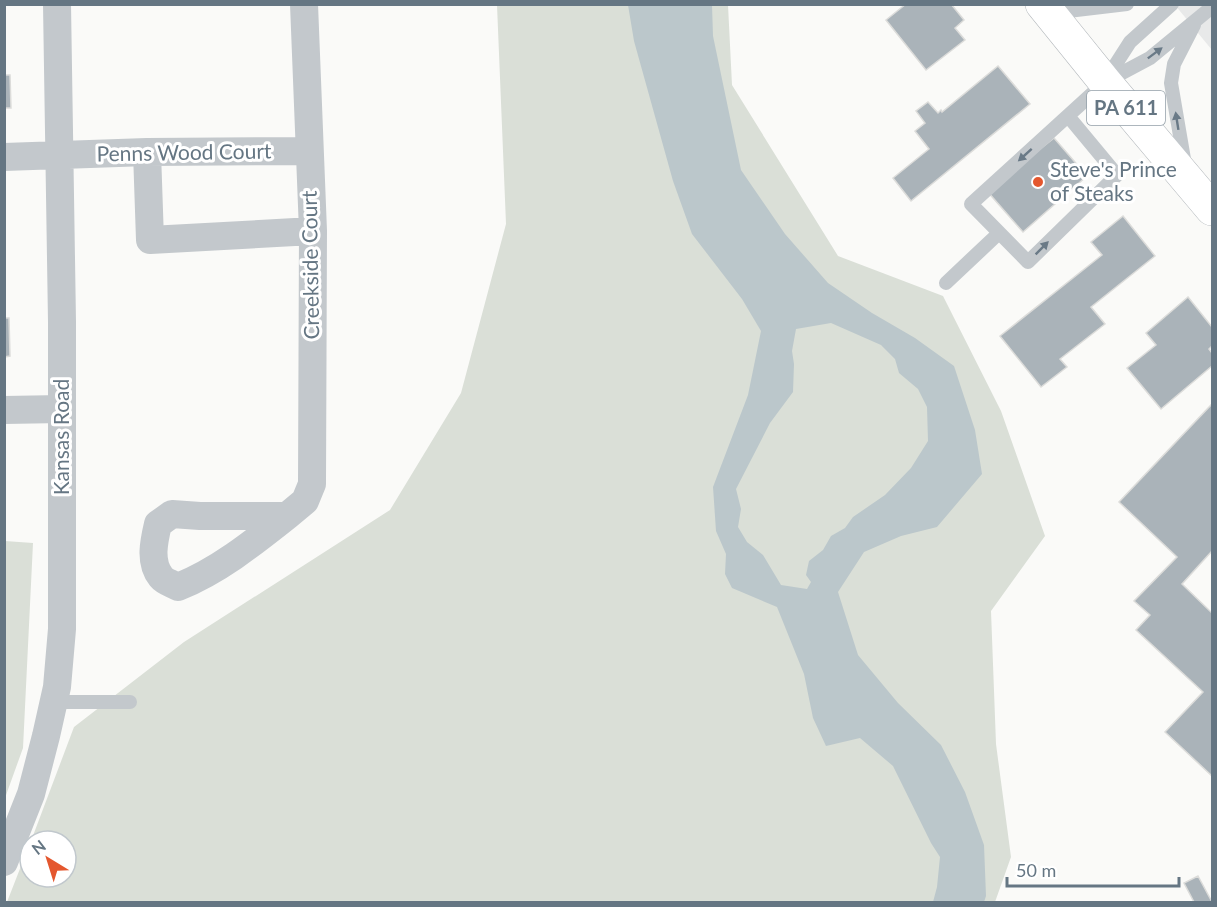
<svg xmlns="http://www.w3.org/2000/svg" width="1217" height="907" font-family="Lato,sans-serif">
	<rect width="100%" height="100%" fill="#fafaf8"/>
	<path fill="#e8e9e9" d="M1175,5H1212V50Z"/>
	<path fill="#dadfd7" d="M497,5H728L732,85L838,256L943,296L1001,411L1045,536L991,611L996,744L1011,857L995,902H7L30,843V877H66V841H31L74,727L184,642L390,510L461,393L506,224Z
		M5,541L33,543L23,748L5,798Z"/>
	<path fill="#bbc7cb" fill-rule="evenodd" d="M628,5H712L713,36L741,170L785,234L828,283L872,313L915,338L954,366L975,430L982,474L937,527L901,536L864,552L838,592L858,655L898,703L941,745L965,792L984,845L986,896L984,902H933L937,887L940,857L931,843L893,766L860,738L826,746L813,718L804,674L777,607L732,588L725,574L726,554L716,531L713,487L748,395L761,331L742,299L692,234L673,181L634,41ZM831,323L881,345L895,359L899,373L918,389L927,407L928,441L911,468L885,495L853,517L845,528L831,536L823,550L809,561L806,575L811,582L807,589L781,585L763,555L747,542L738,527L741,509L736,489L770,423L793,392L794,364L792,351L796,329Z"/>
	<path fill="#aab3b9" stroke="#dcdcda" stroke-width="1.5" d="M906,4H951L964,20L955,28L965,40L926,70L886,20Z
		M998,66L1030,104L911,201L893,178L929,149L915,131L925,123L916,111L928,102L938,113L941,110L942,112Z
		M4,75H10L11,108H4Z
		M1054,138L1087,176L1023,232L987,191Z
		M1123,216L1155,256L1091,307L1105,324L1060,359L1067,367L1041,387L1000,336L1102,255L1091,242Z
		M1188,297L1212,327V346L1209,349L1212,353V366L1161,409L1127,368L1156,345L1146,333Z
		M4,318H9L10,356L4,357Z
		M1212,404V551L1182,584L1212,613V776L1165,732L1203,692L1136,630L1150,615L1134,601L1177,557L1119,502Z
		M1198,876L1212,902H1194L1184,883Z"/>
	<g fill="none" stroke-linecap="round" stroke-linejoin="round">
		<defs>
			<path id="trunk" d="M1042,4L1105,82L1212,209"/>
		</defs>
		<use href="#trunk" stroke="#b4b9bd" stroke-width="34"/>
		<path stroke="#c3c8cc" stroke-width="14" d="M1051,13L1127,4
			M1105,81L1130,42L1172,4
			M1068,116L1117,175L1028,262L971,204L1105,82L1150,58L1212,7
			M1185,165L1171,83L1174,64L1194,25
			M946,283L999,233
			M54,702H130"/>
		<path stroke="#c3c8cc" stroke-width="28" d="M147,152L150,240L313,231
			M4,157L147,152L309,151
			M4,410L62,409
			M172,514L200,516H287C253,543 218,571 178,587C173,584 165,582 161,577C149,562 154,541 158,524Z
			M287,516L305,501L312,484L313,231L304,4
			M4,862L31,794L46,736L57,687L62,629V322L57,4"/>
		<use href="#trunk" stroke="#fff" stroke-width="33"/>
	</g>
	<defs><path id="oneway-solid" d="M-6-.8H1V-3.2L6.5 0L1 3.2V.8H-6Z" transform="scale(1.5)"/></defs>
	<g fill="#6a7a87">
		<use href="#oneway-solid" transform="translate(1155 53) rotate(-37)"/>
		<use href="#oneway-solid" transform="translate(1177 121) rotate(-99)"/>
		<use href="#oneway-solid" transform="translate(1025 155) rotate(138)"/>
		<use href="#oneway-solid" transform="translate(1042 248) rotate(-45)"/>
	</g>
	<circle fill="#e4572e" stroke="#fff" stroke-width="2" cx="1038" cy="182" r="6"/>
	<g text-anchor="middle" stroke-width="6" stroke-linejoin="round" paint-order="stroke">
		<rect fill="#fff" stroke="#939fa8" stroke-width="1.5" x="1087" y="91" width="78" height="34" rx="4.5"/>
		<g font-size="20" font-weight="bold" fill="#657683">
			<text x="1126" y="115">PA 611</text>
		</g>
		<g font-size="21" fill="#657683" stroke="#fff">
			<text transform="translate(184 153) rotate(-1)" y="7">Penns Wood Court</text>
			<text transform="translate(311 265) rotate(-91)" y="7">Creekside Court</text>
			<text transform="translate(62 437) rotate(-90)" y="7">Kansas Road</text>
		</g>
		<g font-size="21" fill="#657683" stroke="#fff" text-anchor="start">
			<text x="1050" y="177">Steve's Prince<tspan x="1050" dy="24">of Steaks</tspan></text>
		</g>
	</g>
	<rect width="1217" height="907" fill="none" stroke="#657683" stroke-width="12"/>
	<g transform="translate(48 859) rotate(322)"><circle r="28" fill="#ffffff" stroke="#c1c8cd" stroke-width="1.5"/>
	<path d="M0-4.5L10 22L0 15L-10 22Z" fill="#e4572e"/>
	<text y="-9" font-size="16" font-weight="bold" text-anchor="middle" fill="#657683">N</text>
	</g>
	<path d="M1007 877v9h172v-9" fill="none" stroke="#657683" stroke-width="3"/>
	<text x="1016" y="877" font-size="18" fill="#657683" stroke="#ffffff" stroke-width="4.5" paint-order="stroke">50 m</text>
</svg>
